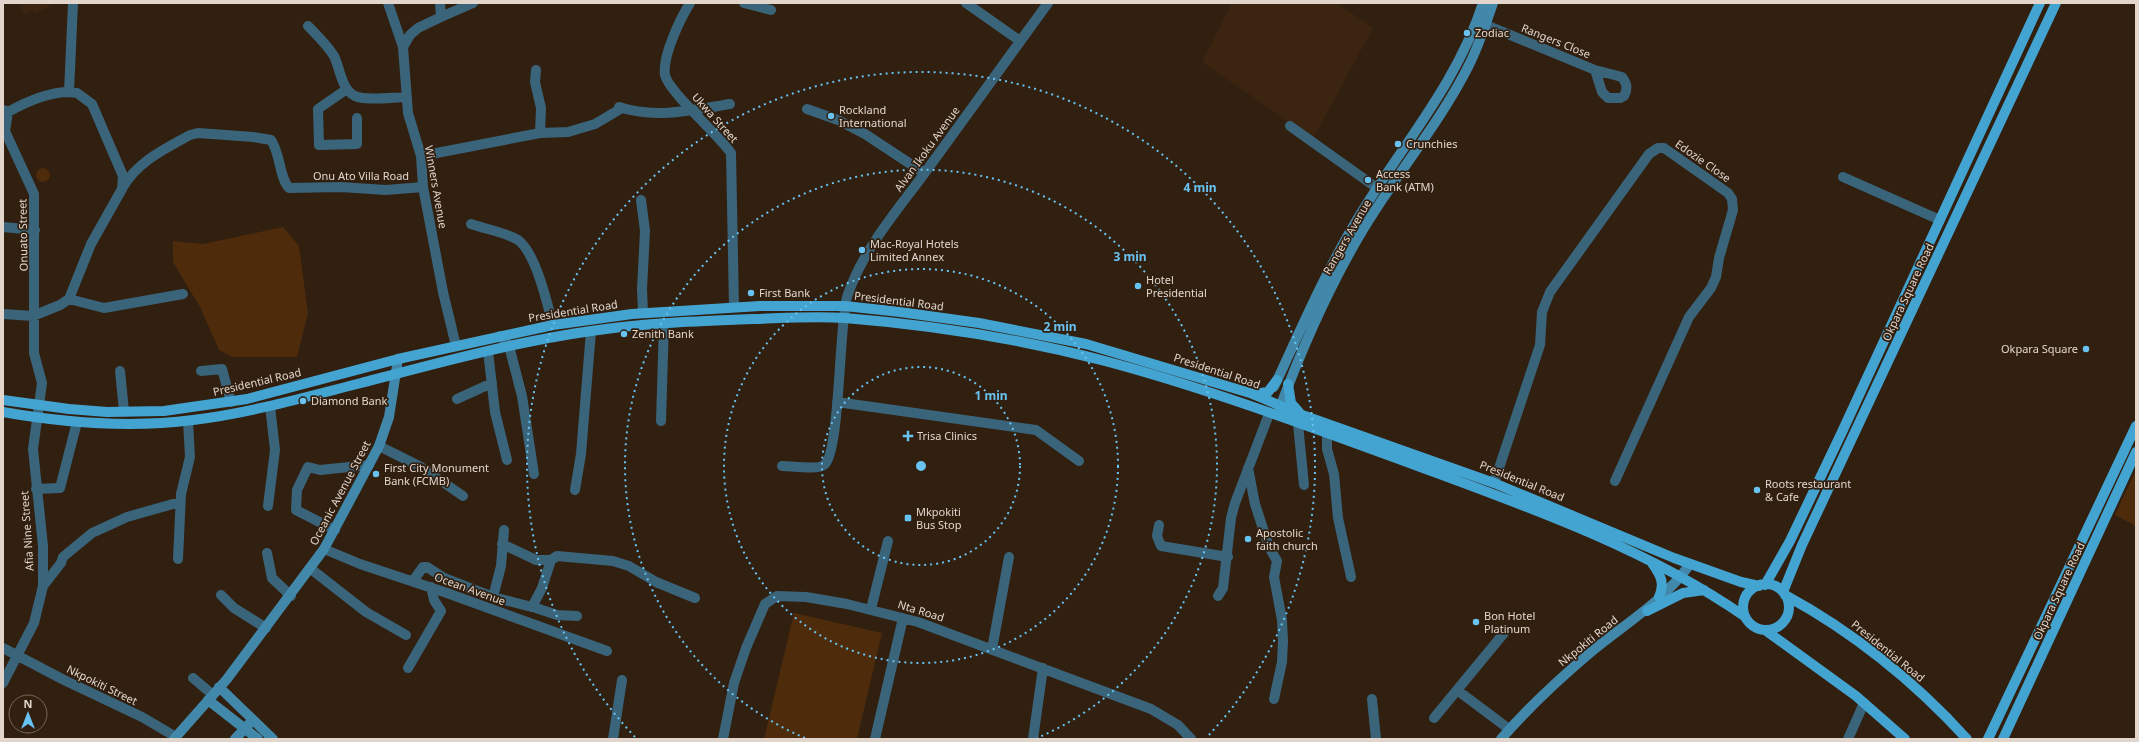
<svg xmlns="http://www.w3.org/2000/svg" width="2139" height="742" font-family="'Noto Sans',sans-serif">
	<rect width="100%" height="100%" fill="#311f10"/>
	<path fill="#3b2410" d="M19,3H50L51,6L34,13L32,10L24,14Z
		M1232,3H1337L1373,28L1313,139L1202,62Z"/>
	<path fill="#4e2c0b" d="M36 175a7 7 0 1 1 14 0a7 7 0 1 1-14 0Z
		M283,227L299,246L308,313L297,357H232L219,350L201,309L173,262V241L203,244Z
		M2136,470V526L2115,515Z
		M794,613L882,633L857,739H764Z"/>
	<g fill="none" stroke-linecap="round" stroke-linejoin="round">
		<path stroke="#3a647a" stroke-width="10" d="M388,3L403,47
			M440,3L441,17L418,28L410,35L403,47L408,113L421,156L423,187L443,292L456,346
			M690,3C680,19 662,57 665,75C668,91 718,134 731,153L734,307
			M744,3L771,10
			M966,3L1020,41
			M441,17L473,3
			M1486,25L1595,70L1622,77C1627,84 1628,88 1624,96L1620,98H1608L1602,92L1595,70
			M308,26C317,35 327,45 334,56C340,68 341,89 355,96C365,101 394,97 407,97
			M536,70L535,82L541,108L540,133
			M347,89L318,109L319,145L357,144V118
			M619,107C655,119 694,110 730,104
			M807,109L838,120L865,134L924,173
			M3,110L8,112C26,102 48,92 69,92
			M1290,126L1377,188
			M421,156L540,133L568,132L595,124L622,108
			M123,187C138,161 165,149 190,135L198,133L253,137L271,140C281,155 279,177 289,188L341,187L386,190L423,187
			M641,200L645,231L642,289L643,313
			M471,224C485,229 505,232 518,240C536,253 547,303 553,325
			M3,227L35,230
			M69,299L104,308L183,294
			M3,314L33,316L60,305L69,299L91,244L122,189L123,176L92,104L77,93L69,92L73,3
			M500,336L509,346L522,396L534,474
			M488,351L495,412L507,460
			M120,371L124,411
			M201,371L222,369L231,402
			M457,399L492,383
			M837,402L1036,430L1079,461
			M661,421L664,323
			M1298,424L1304,485
			M1327,433V449L1334,474L1338,518L1351,577
			M379,446L421,467L463,496
			M782,466C791,466 818,470 824,465C840,455 839,325 847,297C862,251 896,212 924,174C965,117 1007,60 1048,3
			M1248,468L1255,504L1269,547L1277,561L1274,577L1282,620L1283,641L1282,662L1274,699
			M1494,483L1540,345L1542,312L1550,292L1649,154L1658,148H1664L1728,193L1732,199L1733,210L1719,258L1716,277L1711,288L1689,317L1615,481
			M36,489L60,488L77,422
			M575,490L581,454L591,331
			M268,506L275,450L270,406
			M1159,525L1157,536L1161,546L1228,557
			M335,530L296,510L297,490L308,467L320,470L369,465
			M502,544L536,560H551
			M324,549L360,564L447,593L607,651
			M267,553L272,578L291,596
			M178,559L181,494L190,457L188,421
			M311,569L366,612L406,635
			M413,581L423,567H427L444,578L493,597L536,608L557,615L577,616
			M43,586L61,563L63,557L92,533L127,517L180,502
			M221,595L234,608L266,628
			M1218,596L1223,588L1231,518L1235,503L1269,414
			M493,597L501,566L504,530
			M532,607L542,588L551,560L557,556L613,561L629,566L656,582L695,598
			M871,609L888,541
			M3,648L64,680L142,717L176,737
			M992,649L1009,557
			M408,668L441,611L434,600L431,587
			M193,678L213,695
			M3,683L34,623L43,586V546L33,449L42,383L34,353V194L5,131L8,112
			M1457,690L1509,729
			M1372,699L1376,739
			M1434,718L1504,633
			M613,739L622,680
			M723,739L734,683L746,648L765,604L777,596L806,597L847,604L918,622L1151,709L1178,725L1191,739
			M875,739L903,618
			M1033,739L1043,668
			M1848,739L1864,703"/>
		<path stroke="#3a647a" stroke-width="10" d="M1843,177L1940,220"/>
		<path stroke="#4188ab" stroke-width="10" d="M1274,387C1302,327 1328,266 1363,210C1405,142 1458,81 1483,3
			M1278,413C1301,350 1329,286 1364,228C1397,173 1440,123 1469,65C1479,45 1486,24 1493,3
			M219,687L273,739
			M208,700L258,739
			M174,739L227,679L324,549L379,446L389,417L398,359
			M235,739L249,724
			M1501,739C1528,708 1559,679 1591,652C1626,623 1663,602 1690,564"/>
		<path stroke="#44a4d1" stroke-width="10" d="M1288,384L1291,403L1299,412
			M1253,394L1268,392L1277,380
			M3,400L69,409L107,412L164,411L247,399L398,359L553,325L632,314L760,306H845L900,312L979,323L1086,344L1250,393L1305,416L1494,483L1674,558L1741,582L1759,586
			M3,412C65,423 130,428 193,420C250,413 306,397 361,383C437,363 514,342 591,331C645,323 700,321 754,319C785,318 815,316 845,318C932,325 1021,339 1105,361C1210,389 1313,428 1415,465C1526,506 1646,548 1744,616
			M1652,563C1661,576 1665,583 1659,597
			M1743 607a23 23 0 1 1 46 0a23 23 0 1 1-46 0Z
			M1765,585L1790,541L1842,432L2040,3
			M1783,592L1802,545L2056,3
			M1785,595C1853,632 1915,682 1967,739
			M1647,611L1683,593L1704,590
			M1765,630L1856,696L1905,739
			M1988,739L2136,426
			M2003,739L2136,452"/>
	</g>
	<g fill="none" stroke="#69c3f1" stroke-width="2" stroke-dasharray="2 4">
		<circle cx="921" cy="466" r="99"/>
		<circle cx="921" cy="466" r="197"/>
		<path d="M805 738A296 296 0 1 1 1037 738"/>
		<path d="M635 737A394 394 0 1 1 1207 737"/>
	</g>
	<g fill="#69c3f1" stroke="#311f10" stroke-width="1.5">
		<circle cx="1467" cy="33" r="4"/>
		<circle cx="831" cy="116" r="4"/>
		<circle cx="1398" cy="144" r="4"/>
		<circle cx="1368" cy="180" r="4"/>
		<circle cx="862" cy="250" r="4"/>
		<circle cx="1138" cy="286" r="4"/>
		<circle cx="751" cy="293" r="4"/>
		<circle cx="624" cy="334" r="4"/>
		<circle cx="2086" cy="349" r="4"/>
		<circle cx="303" cy="401" r="4"/>
		<path d="M906 430h4v4h4v4h-4v4h-4v-4h-4v-4h4z"/>
		<circle cx="376" cy="474" r="4"/>
		<circle cx="1757" cy="490" r="4"/>
		<rect x="904" y="514" width="8" height="8" rx="2"/>
		<circle cx="1248" cy="539" r="4"/>
		<circle cx="1476" cy="622" r="4"/>
	</g>
	<g text-anchor="middle" stroke-width="3.5" stroke-linejoin="round" paint-order="stroke">
		<g font-size="11" fill="#e1d5cc" stroke="#311f10" text-anchor="start">
			<text x="1475" y="37">Zodiac</text>
			<text x="839" y="114">Rockland<tspan x="839" dy="13">International</tspan></text>
			<text x="1406" y="148">Crunchies</text>
			<text x="1376" y="178">Access<tspan x="1376" dy="13">Bank (ATM)</tspan></text>
			<text x="870" y="248">Mac-Royal Hotels<tspan x="870" dy="13">Limited Annex</tspan></text>
			<text x="1146" y="284">Hotel<tspan x="1146" dy="13">Presidential</tspan></text>
			<text x="759" y="297">First Bank</text>
			<text x="632" y="338">Zenith Bank</text>
			<text x="2078" y="353" text-anchor="end">Okpara Square</text>
			<text x="311" y="405">Diamond Bank</text>
			<text x="917" y="440">Trisa Clinics</text>
			<text x="384" y="472">First City Monument<tspan x="384" dy="13">Bank (FCMB)</tspan></text>
			<text x="1765" y="488">Roots restaurant<tspan x="1765" dy="13">&amp; Cafe</tspan></text>
			<text x="916" y="516">Mkpokiti<tspan x="916" dy="13">Bus Stop</tspan></text>
			<text x="1256" y="537">Apostolic<tspan x="1256" dy="13">faith church</tspan></text>
			<text x="1484" y="620">Bon Hotel<tspan x="1484" dy="13">Platinum</tspan></text>
		</g>
		<g font-size="11" fill="#e1d5cc" stroke="#311f10">
			<text transform="translate(1556 41) rotate(22)" y="4">Rangers Close</text>
			<text transform="translate(715 118) rotate(48)" y="4">Ukwa Street</text>
			<text transform="translate(927 149) rotate(-54)" y="4">Alvan Ikoku Avenue</text>
			<text transform="translate(1703 161) rotate(35)" y="4">Edozie Close</text>
			<text x="361" y="180">Onu Ato Villa Road</text>
			<text transform="translate(436 187) rotate(80)" y="4">Winners Avenue</text>
			<text transform="translate(23 235) rotate(-91)" y="4">Onuato Street</text>
			<text transform="translate(1347 237) rotate(-60)" y="4">Rangers Avenue</text>
			<text transform="translate(1908 292) rotate(-65)" y="4">Okpara Square Road</text>
			<text transform="translate(899 301) rotate(7)" y="4">Presidential Road</text>
			<text transform="translate(573 311) rotate(-9)" y="4">Presidential Road</text>
			<text transform="translate(1217 371) rotate(18)" y="4">Presidential Road</text>
			<text transform="translate(257 382) rotate(-13)" y="4">Presidential Road</text>
			<text transform="translate(1522 481) rotate(22)" y="4">Presidential Road</text>
			<text transform="translate(340 493) rotate(-62)" y="4">Oceanic Avenue Street</text>
			<text transform="translate(27 531) rotate(-94)" y="4">Afia Nine Street</text>
			<text transform="translate(470 589) rotate(20)" y="4">Ocean Avenue</text>
			<text transform="translate(2059 591) rotate(-65)" y="4">Okpara Square Road</text>
			<text transform="translate(921 611) rotate(17)" y="4">Nta Road</text>
			<text transform="translate(1588 641) rotate(-39)" y="4">Nkpokiti Road</text>
			<text transform="translate(1888 651) rotate(39)" y="4">Presidential Road</text>
			<text transform="translate(102 685) rotate(26)" y="4">Nkpokiti Street</text>
		</g>
	</g>
	<circle cx="921" cy="466" r="6" fill="#69c3f1" stroke="#311f10" stroke-width="2"/>
	<g font-size="12" text-anchor="middle" font-weight="bold" fill="#69c3f1" stroke="#311f10" stroke-width="3.5" stroke-linejoin="round" paint-order="stroke">
		<text x="1200" y="192">4 min</text>
		<text x="1130" y="261">3 min</text>
		<text x="1060" y="331">2 min</text>
		<text x="991" y="400">1 min</text>
	</g>
	<rect width="2139" height="742" fill="none" stroke="#e1d5cc" stroke-width="8"/>
	<g transform="translate(28 714)"><circle r="19" fill="#311f10" stroke="#77685b"/>
	<path d="M0-3L7 15L0 10L-7 15Z" fill="#69c3f1"/>
	<text y="-6" font-size="11" font-weight="bold" text-anchor="middle" fill="#e1d5cc">N</text>
	</g>
</svg>
